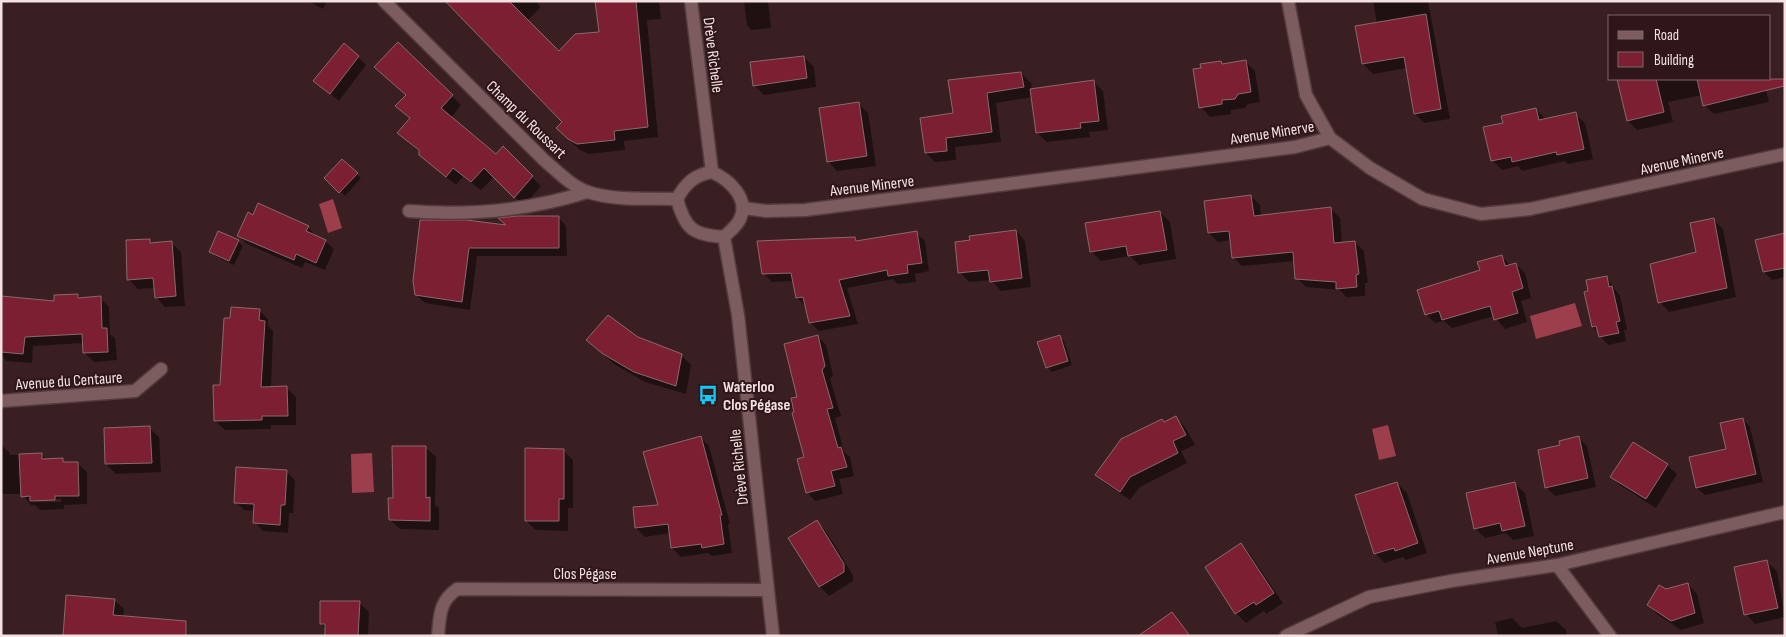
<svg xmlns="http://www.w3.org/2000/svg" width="1786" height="637" font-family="'Sofia Sans Condensed',sans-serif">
	<rect width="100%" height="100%" fill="#3a1f22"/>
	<path fill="#9d3e4d" d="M333,199L342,228L328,233L319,204Z
		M1575,303L1582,326L1536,339L1530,316Z
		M1388,425L1396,456L1379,460L1372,429Z
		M372,453L374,492L352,493L351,454Z"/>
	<path fill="#0007" fill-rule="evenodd" d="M308,1H327L323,9Z
		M447,1H537L540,8L527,21L559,53L600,33L596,1H659L661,19L647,20L658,137L624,141L625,150L589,154L580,150L568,139L564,122Z
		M744,1H768L771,28L751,30L747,25Z
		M1373,1H1428L1450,119L1424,123L1415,114L1407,68L1373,74L1363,64L1357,27L1377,24Z
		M358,57L366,65L339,101L315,81Z
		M804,57L814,67L816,87L764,95L754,85Z
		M1221,62L1224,65L1246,62L1255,71L1260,102L1248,104L1245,108L1231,110V114L1210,117L1201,107L1203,69Z
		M1021,73L1031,83L1032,90L1094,82L1103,91L1108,130L1089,132L1090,137L1047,142L1037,133L1032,97L996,103L1001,142L955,147L956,160L935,162L926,153L955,114L950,81Z
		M1618,79H1763L1769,102L1714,114L1704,105L1702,95L1668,102L1673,122L1637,130L1628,121Z
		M452,96L461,105L451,118L496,156L503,148L541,186L524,206L494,177L481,190L463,177L456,185L430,164L420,152L399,133L411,119L397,106Z
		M859,104L868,113L876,166L837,171L828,161Z
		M1536,110L1546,119L1575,114L1585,123L1593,159L1568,164L1565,161L1522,171L1518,166L1502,170L1492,160L1504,124Z
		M342,160L361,178L345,196L326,178Z
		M1251,196L1260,205L1261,217L1331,209L1340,218L1342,244L1355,242L1364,251L1368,283H1365V296L1346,297L1340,290L1306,287L1297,278L1295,261L1242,266L1233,257L1231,240L1218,242L1209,233Z
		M1160,212L1170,222L1176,259L1139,265L1130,256L1101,261L1091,251Z
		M254,216L308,227L316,237L325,241L334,249L325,270L305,262L302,268L247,244L239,235Z
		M558,217L566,226L567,256H477L470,310L425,303L416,295L422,221L508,226Z
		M1714,220L1723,229L1736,297L1669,312L1660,302L1697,253Z
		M1016,231L1025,241L1031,287L1001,291L991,280L969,282L960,272Z
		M219,233L238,241L243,246L234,265L215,256L210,252Z
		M916,233L925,241L929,271L915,274L916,282L898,284L893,279L847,288L858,324L819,331L810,322L806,307L797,298L794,281L772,282L764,274L855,238L858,241Z
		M1785,235V277L1772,280L1764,272Z
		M149,240L153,244L172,243L181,252L185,306L165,307L156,297L155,288L138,289L129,280Z
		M1501,256L1510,265L1516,264L1525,273L1531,298L1521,301L1527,322L1505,329L1494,316L1452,328L1444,321L1435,323L1426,314Z
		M1606,277L1620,296L1627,329L1624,330L1626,341L1608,345L1593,327Z
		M78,295L82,299L100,298L109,307L110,334L115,338L117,360L94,362L85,353L84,343L33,346L32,363L7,361L1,355V298L56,303Z
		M259,310L268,319V326L273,331L271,388H287L296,397V425H271V429L225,430L215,421L221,386Z
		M1059,336L1064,341L1072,365L1052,372L1047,367Z
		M818,337L826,345L833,375L830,379L841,416L835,418L844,452L850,457L854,476L839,479L843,494L815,501L807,492L806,458L796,413Z
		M637,338L681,355L691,365L686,394L645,382L614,364L587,340Z
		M1176,418L1185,427L1195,445L1181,451L1187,463L1140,487L1130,500L1106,484L1096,475L1164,423Z
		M1743,419L1750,427L1763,482L1705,495L1697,488L1727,450Z
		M149,428L159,437L161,472L116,474L106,464Z
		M700,437L709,446L730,524H728L732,553L712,556L708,553L681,557L672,548L670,533L645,537L636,528L660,506Z
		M1578,437L1587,446L1596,487L1555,496L1546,487L1561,446Z
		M1,445L9,452V455L41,454L47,460L62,459L66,463H77L87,472V504L64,505V509L40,510L35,505H31L22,494H1ZM61,499V502H34L32,500Z
		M426,448L436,457L435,505L439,508V530L400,529L390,520L394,499Z
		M563,450L573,460V508H568V531L536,530L526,521Z
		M1667,465L1677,474L1656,508L1621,486L1611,477Z
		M286,471L295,480L293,513H289L288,533L263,531L255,522V511L244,510L236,502Z
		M1397,483L1407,493L1427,553L1406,560L1403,557L1385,563L1375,553Z
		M1515,484L1525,493L1534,536L1513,540L1506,533L1485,538L1475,528Z
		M817,522L826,531L853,575V581L829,596L820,587L790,538Z
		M1241,545L1250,554L1283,603L1266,614L1264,611L1246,623L1236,613L1207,568Z
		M1767,562L1777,571L1785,617L1755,624L1746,614Z
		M1688,584L1697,594L1704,623L1681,630L1658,615L1648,605L1666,590Z
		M114,600L124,609L123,617L64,636Z
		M359,602L369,612L368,636H326V629L321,624Z
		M1172,613L1191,636H1141Z
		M1512,618L1522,628L1556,621L1566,630L1567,636H1498L1495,622Z"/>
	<path fill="#7d1f32" stroke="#89696b" d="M445,1H509L559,51L575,34L599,32L595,1H636L648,127L614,131L615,140L577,144L568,139L556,128L562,122Z
		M1426,14L1441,109L1414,114L1404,57L1362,64L1355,26Z
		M398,42L453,95L441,108L496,154L503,146L533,176L514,198L484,168L471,182L453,168L446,177L419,155V150L397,133L410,118L395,106L406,95L374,67Z
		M344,43L359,56L330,94L313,81Z
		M804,56L807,78L753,86L750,62Z
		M1246,60L1251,92L1238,94L1235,99L1222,100V104L1199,108L1193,69L1201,68L1200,64L1221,61L1222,64Z
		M1021,72L1024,87L987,93L992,132L946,138L947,151L925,153L920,118L953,113L948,80Z
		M1617,79H1656L1664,112L1627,121Z
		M1697,79H1784V86L1703,106Z
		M1094,80L1099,121L1080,123L1081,128L1036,133L1030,89Z
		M859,102L867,156L827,162L819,108Z
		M1536,108L1539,120L1576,112L1584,149L1557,155L1556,152L1512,162L1511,157L1491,161L1483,127L1503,123L1501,116Z
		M342,159L358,173L339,193L324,178Z
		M1251,195L1254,216L1331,207L1334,243L1355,241L1359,274L1356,275L1357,287L1336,289V282L1295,279L1293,252L1232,258L1229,231L1208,233L1204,201Z
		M258,203L309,226L306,231L326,240L316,263L296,254L294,260L237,236L248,212L253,215Z
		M1160,211L1167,250L1128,256L1126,246L1090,252L1085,223Z
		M517,216H559V248H469L462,302L415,295L413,281L420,220H466L506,225L498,218Z
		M1714,218L1727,288L1658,303L1650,264L1696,252L1690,223Z
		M1016,230L1022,278L990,282L988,270L958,273L955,242L970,240L969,236Z
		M218,231L239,240L229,261L209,252Z
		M917,231L922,263L907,265L908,273L888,276L887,270L839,280L850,316L809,323L803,297L796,298L791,273L762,274L757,241L855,237L856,241Z
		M1785,233V268L1763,272L1755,240Z
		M150,239V243L172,241L176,296L155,298L153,278L127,280L126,240Z
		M1502,255L1505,266L1516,263L1523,288L1512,292L1518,313L1494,320L1490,306L1442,320L1439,311L1425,315L1417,290L1480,270L1477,262Z
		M1607,276L1609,287L1612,286L1620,321L1616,322L1619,333L1599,337L1596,326L1592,327L1584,292L1588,291L1586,280Z
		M78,294V298L101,296L102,328H107L108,352L83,353L82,334L25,337L23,354L1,352V296L54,301V295Z
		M231,307L260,309L259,320L265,321L261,387L287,386L288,416H262V420L214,421L213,385H220L224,318H230Z
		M608,315L638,337L682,354L676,386L634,372L603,354L586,340Z
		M818,335L825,366L822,370L833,408L827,409L838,448L841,447L847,467L831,471L835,486L806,493L797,459L804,457L792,413L794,412L791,398L797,397L784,344Z
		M1060,335L1068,361L1046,368L1037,342Z
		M1176,416L1186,435L1173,441L1178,453L1130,477L1120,492L1095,475L1121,439L1162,419L1164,422Z
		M1743,418L1756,474L1696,488L1689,457L1726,449L1720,423Z
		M150,426L152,463L105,464L104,428Z
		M701,436L722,515H720L724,544L702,548L701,544L671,548L668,524L635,528L633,507L658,505L643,452Z
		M1579,436L1588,478L1545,488L1538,450L1560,445L1559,441Z
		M1633,442L1668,464L1646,499L1610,477Z
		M392,446H426V498L430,497V521L389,520L388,498H393Z
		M525,448L564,449V499H559V521H525Z
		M42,453V459L63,458V462H78L79,496H55V500L30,501V496L21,497L19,454Z
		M236,467L287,470L285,505H281L280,525L253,523L254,504L234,503Z
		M1397,482L1418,543L1395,551L1394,548L1374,554L1355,495Z
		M1515,482L1525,526L1502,531L1500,523L1474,529L1466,493Z
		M817,520L844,564V572L819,587L788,538Z
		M1241,543L1274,593L1256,605L1254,602L1235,614L1205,567Z
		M1767,560L1778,608L1744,615L1734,567Z
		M1688,583L1695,613L1671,621L1647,605L1659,585L1666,589Z
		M66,595L115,599L113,615L186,621V636H63Z
		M320,601H360L358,636H325V624H320Z
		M1172,612L1190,636H1138Z"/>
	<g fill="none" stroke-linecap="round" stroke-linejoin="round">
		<defs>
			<path id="service" d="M409,211C469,216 530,210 587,192"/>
			<path id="minor" d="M384,1L544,160C557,171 571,186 588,192C615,201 649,198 677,199
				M1288,1L1306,95L1330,138L1370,168L1423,199L1481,214L1530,209L1785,154
				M743,208L766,211L805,210L1295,147L1330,138
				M1,401L135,391L161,369
				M1557,565L1610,636
				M438,636C440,615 439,602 457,589L767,590
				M1286,636L1369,597L1451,581L1557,565L1785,512"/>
			<path id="tertiary" d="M691,1L712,172
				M712,172C728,179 750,198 740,219C737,226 730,231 724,237C693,235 685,229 677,199C685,184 694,175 712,172Z
				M724,237L738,315L773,636"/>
		</defs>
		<use href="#service" stroke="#533c3f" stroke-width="15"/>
		<use href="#minor" stroke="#533c3f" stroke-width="15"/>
		<use href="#tertiary" stroke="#533c3f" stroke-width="15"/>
		<use href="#service" stroke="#7c5c5f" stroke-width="12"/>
		<use href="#minor" stroke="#7c5c5f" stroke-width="12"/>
		<use href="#tertiary" stroke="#7c5c5f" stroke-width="12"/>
	</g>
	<defs>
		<symbol id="bus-bare" viewBox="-9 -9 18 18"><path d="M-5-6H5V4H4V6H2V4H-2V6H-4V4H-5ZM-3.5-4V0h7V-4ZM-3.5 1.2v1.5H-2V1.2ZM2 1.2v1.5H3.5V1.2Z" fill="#10cafa" stroke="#2f1619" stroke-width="2.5" paint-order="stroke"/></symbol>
	</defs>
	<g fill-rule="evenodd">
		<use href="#bus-bare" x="694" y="381" width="28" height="28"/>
	</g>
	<g text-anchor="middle" stroke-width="4" stroke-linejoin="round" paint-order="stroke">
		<g font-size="16" fill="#f4e1e2" stroke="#2f1619">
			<text transform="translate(714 55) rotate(83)" y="6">Drève Richelle</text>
			<text transform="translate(527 119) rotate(44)" y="6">Champ du Roussart</text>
			<text transform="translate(1272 132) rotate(-9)" y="6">Avenue Minerve</text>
			<text transform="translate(1682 160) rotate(-12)" y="6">Avenue Minerve</text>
			<text transform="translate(872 185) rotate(-7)" y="6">Avenue Minerve</text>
			<text transform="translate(69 380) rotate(-4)" y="6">Avenue du Centaure</text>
			<text transform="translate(738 467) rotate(-96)" y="6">Drève Richelle</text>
			<text transform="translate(1530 551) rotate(-10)" y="6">Avenue Neptune</text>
			<text x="585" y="579">Clos Pégase</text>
		</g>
		<g font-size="16" font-weight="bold" fill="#f4e1e2" stroke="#2f1619" text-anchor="start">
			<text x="723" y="392">Waterloo<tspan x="723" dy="18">Clos Pégase</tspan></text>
		</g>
	</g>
	<rect width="1786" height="637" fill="none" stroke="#f4e1e2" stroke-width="5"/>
	<rect x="1608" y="15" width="162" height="65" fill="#2f1619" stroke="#7e6769"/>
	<rect x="1618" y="31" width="25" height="8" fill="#7c5c5f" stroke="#7e6769"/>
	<text x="1654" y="40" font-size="15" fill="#f4e1e2">Road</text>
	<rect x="1618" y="52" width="25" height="15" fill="#7d1f32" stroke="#7e6769"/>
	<text x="1654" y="65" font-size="15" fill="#f4e1e2">Building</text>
</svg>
